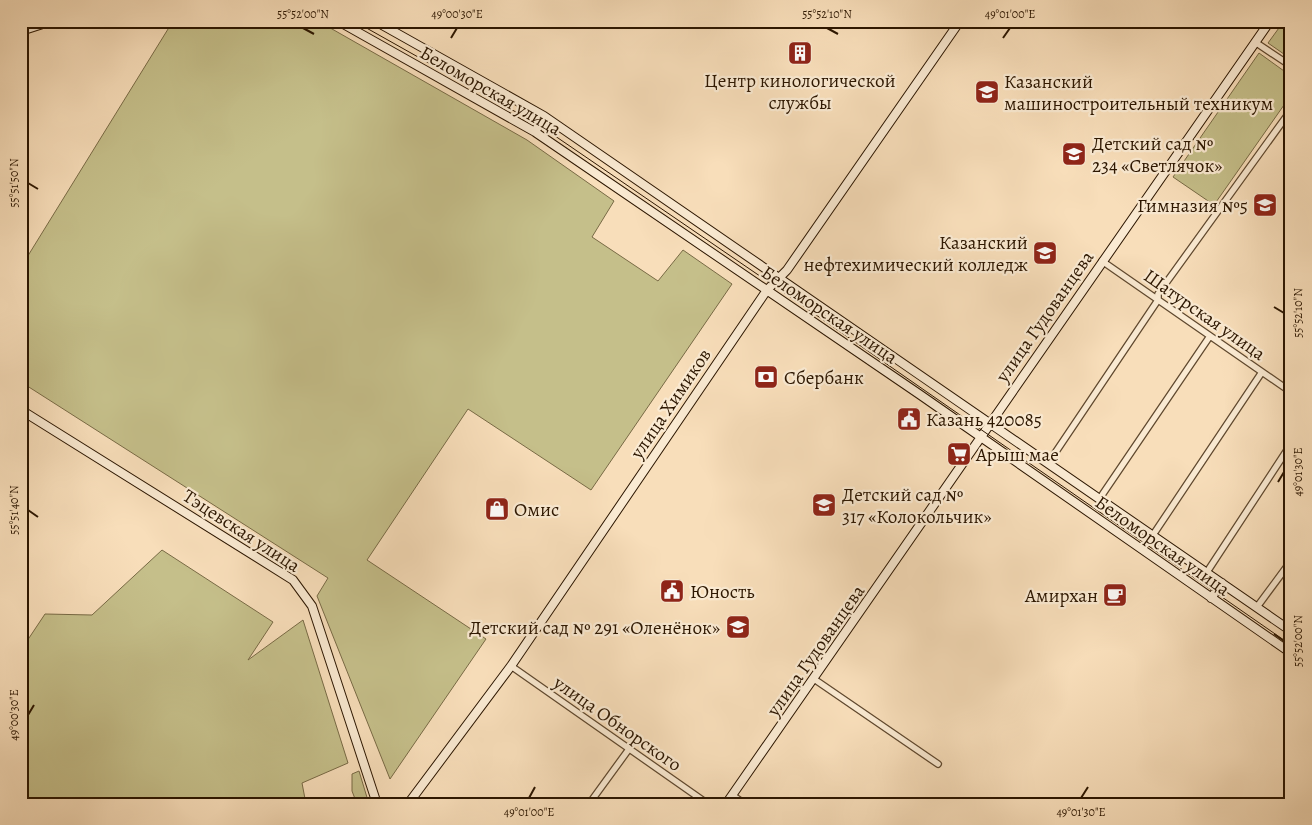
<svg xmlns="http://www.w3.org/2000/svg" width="1312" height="825" font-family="Alegreya,serif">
	<rect width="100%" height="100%" fill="#f8deba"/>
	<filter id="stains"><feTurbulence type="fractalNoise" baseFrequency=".004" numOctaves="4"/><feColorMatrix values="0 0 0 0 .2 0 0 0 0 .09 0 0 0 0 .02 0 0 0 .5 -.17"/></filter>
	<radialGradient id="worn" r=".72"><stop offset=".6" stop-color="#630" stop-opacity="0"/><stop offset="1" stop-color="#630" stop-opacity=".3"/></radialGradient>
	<path fill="#c5bf8a" stroke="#786a45" d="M173,21H318L527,140L614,201L592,237L658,281L683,250L732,284L591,490L468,409L367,560L486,639L390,779L317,596L328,578L21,382V267Z
		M1284,21H1291V59L1268,43Z
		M1259,53L1291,76V95L1214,205L1173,177Z
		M162,550L273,622L248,660L303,620L348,763L302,783L306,804H21V650L45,614L92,615Z
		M359,771L369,804H357L352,791V774Z"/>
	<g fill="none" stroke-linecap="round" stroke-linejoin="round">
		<defs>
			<path id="street" d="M1255,42L1291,66
				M1102,261L1291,392
				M1049,462L1158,300V294L1291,110
				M1100,498L1210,336
				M1153,535L1262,372
				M1207,572L1291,444
				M1257,607L1291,561
				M511,666L708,804
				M814,679L938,764
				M732,795L745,804
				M589,804L629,749"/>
			<path id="secondary" d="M338,21L535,132L919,394L1291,653
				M375,21L544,116L1291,631
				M21,31L52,21
				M535,132L544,116
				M21,410L293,580L312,606L377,804
				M1211,598L1222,583
				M408,804L511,666L767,290L787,270L960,21
				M726,804L1270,21"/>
		</defs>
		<use href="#street" stroke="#5f482e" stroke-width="8"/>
		<use href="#secondary" stroke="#2c1600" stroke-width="10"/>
		<use href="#street" stroke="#faead2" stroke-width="5.5"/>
		<use href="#secondary" stroke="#faead2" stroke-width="8"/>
		<path stroke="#2c1600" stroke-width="1" d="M354,21L539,125L773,285L1291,645"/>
	</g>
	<path fill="none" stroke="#2c1600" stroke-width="2" d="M303,28L314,34M827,28L838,34M451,38L457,28M1003,38L1010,28M28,183L38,189M1274,307L1284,313M1278,482L1284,472M28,510L38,517M1274,634L1284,641M28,715L34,705M529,798L535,787M1081,798L1088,787"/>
	<defs>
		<symbol id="building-square" viewBox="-11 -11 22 22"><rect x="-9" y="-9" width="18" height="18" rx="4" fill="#8f2418" stroke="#faead2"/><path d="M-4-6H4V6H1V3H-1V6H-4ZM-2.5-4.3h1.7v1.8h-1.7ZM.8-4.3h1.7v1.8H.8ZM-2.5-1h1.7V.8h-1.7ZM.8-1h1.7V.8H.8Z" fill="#fff"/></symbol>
		<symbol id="university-square" viewBox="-11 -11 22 22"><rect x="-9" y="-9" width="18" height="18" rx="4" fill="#8f2418" stroke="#faead2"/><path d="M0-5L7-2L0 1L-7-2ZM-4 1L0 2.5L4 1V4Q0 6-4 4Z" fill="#fff"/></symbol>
		<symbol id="school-square" viewBox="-11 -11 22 22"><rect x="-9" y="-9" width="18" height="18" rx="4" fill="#8f2418" stroke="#faead2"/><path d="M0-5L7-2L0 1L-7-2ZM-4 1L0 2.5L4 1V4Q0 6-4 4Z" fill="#fff"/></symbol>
		<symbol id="bank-square" viewBox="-11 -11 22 22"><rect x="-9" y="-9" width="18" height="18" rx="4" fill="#8f2418" stroke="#faead2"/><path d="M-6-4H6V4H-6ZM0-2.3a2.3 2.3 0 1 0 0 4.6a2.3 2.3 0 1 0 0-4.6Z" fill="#fff"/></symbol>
		<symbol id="civic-square" viewBox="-11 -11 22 22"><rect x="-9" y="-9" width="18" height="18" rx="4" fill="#8f2418" stroke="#faead2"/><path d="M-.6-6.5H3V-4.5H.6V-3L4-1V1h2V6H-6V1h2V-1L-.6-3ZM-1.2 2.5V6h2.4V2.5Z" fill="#fff"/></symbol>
		<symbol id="supermarket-square" viewBox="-11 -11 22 22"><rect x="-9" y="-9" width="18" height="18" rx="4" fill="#8f2418" stroke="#faead2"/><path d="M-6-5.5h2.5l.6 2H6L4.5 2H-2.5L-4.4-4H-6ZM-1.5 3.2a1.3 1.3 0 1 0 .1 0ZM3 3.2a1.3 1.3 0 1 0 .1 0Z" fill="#fff"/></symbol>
		<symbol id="shop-square" viewBox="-11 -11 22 22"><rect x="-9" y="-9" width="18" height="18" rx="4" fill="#8f2418" stroke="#faead2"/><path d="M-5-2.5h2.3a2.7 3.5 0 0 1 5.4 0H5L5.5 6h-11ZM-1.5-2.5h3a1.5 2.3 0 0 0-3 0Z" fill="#fff"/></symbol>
		<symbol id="cafe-square" viewBox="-11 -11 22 22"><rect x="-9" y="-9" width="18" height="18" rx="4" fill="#8f2418" stroke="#faead2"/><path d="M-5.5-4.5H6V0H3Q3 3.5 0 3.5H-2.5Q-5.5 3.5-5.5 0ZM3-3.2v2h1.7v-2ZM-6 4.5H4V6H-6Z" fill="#fff"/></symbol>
	</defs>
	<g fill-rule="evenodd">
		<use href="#building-square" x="786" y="39" width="28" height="28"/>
		<use href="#university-square" x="973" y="78" width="28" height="28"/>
		<use href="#school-square" x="1060" y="140" width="28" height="28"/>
		<use href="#school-square" x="1251" y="191" width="28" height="28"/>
		<use href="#university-square" x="1031" y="239" width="28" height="28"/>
		<use href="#bank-square" x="752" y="363" width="28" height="28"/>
		<use href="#civic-square" x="895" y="405" width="28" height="28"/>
		<use href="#supermarket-square" x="945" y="440" width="28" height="28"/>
		<use href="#school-square" x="810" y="491" width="28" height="28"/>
		<use href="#shop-square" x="483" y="495" width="28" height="28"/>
		<use href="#civic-square" x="658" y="577" width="28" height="28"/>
		<use href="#cafe-square" x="1101" y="581" width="28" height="28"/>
		<use href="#school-square" x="724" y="613" width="28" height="28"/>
	</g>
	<g text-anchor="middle" stroke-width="4.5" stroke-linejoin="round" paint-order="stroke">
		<g font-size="19" fill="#2c1600" stroke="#faead2" text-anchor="start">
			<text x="800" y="87" text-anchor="middle">Центр кинологической<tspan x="800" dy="22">службы</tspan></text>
			<text x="1004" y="88">Казанский<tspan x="1004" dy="22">машиностроительный техникум</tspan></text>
			<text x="1092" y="150">Детский сад №<tspan x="1092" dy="22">234 «Светлячок»</tspan></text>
			<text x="1248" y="212" text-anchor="end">Гимназия №5</text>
			<text x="1028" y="249" text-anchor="end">Казанский<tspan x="1028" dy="22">нефтехимический колледж</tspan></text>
			<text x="784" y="384">Сбербанк</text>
			<text x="926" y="426">Казань 420085</text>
			<text x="976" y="461">Арыш мае</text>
			<text x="842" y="501">Детский сад №<tspan x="842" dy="22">317 «Колокольчик»</tspan></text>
			<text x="514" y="516">Омис</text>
			<text x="690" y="598">Юность</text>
			<text x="1098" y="602" text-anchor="end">Амирхан</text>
			<text x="720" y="634" text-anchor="end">Детский сад № 291 «Оленёнок»</text>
		</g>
		<g font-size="19" fill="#2c1600" stroke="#faead2">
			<text transform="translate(491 90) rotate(30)" y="7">Беломорская улица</text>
			<text transform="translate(830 314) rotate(34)" y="7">Беломорская улица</text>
			<text transform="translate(1205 314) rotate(35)" y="7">Шатурская улица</text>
			<text transform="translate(1044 316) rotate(-55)" y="7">улица Гудованцева</text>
			<text transform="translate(670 403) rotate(-56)" y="7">улица Химиков</text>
			<text transform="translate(242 530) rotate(33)" y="7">Тэцевская улица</text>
			<text transform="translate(1163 545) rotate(35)" y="7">Беломорская улица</text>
			<text transform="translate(815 650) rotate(-55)" y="7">улица Гудованцева</text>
			<text transform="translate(618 723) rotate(35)" y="7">улица Обнорского</text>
		</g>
	</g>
	<rect width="1312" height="825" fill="none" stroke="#f8deba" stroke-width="55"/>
	<rect x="28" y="28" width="1256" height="770" fill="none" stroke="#2c1600" stroke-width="2"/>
	<g font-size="12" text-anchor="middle" fill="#2c1600">
		<text x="303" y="18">55°52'00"N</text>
		<text x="457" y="18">49°00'30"E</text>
		<text x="827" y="18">55°52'10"N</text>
		<text x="1010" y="18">49°01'00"E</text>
		<text transform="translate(14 183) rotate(-90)" y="4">55°51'50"N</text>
		<text transform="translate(1298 313) rotate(-90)" y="4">55°52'10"N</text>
		<text transform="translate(1298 472) rotate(-90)" y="4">49°01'30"E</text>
		<text transform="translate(14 510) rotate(-90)" y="4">55°51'40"N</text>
		<text transform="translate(1298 641) rotate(-90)" y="4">55°52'00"N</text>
		<text transform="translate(14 715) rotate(-90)" y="4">49°00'30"E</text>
		<text x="529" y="816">49°01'00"E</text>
		<text x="1081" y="816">49°01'30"E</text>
	</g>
	<rect width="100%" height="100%" filter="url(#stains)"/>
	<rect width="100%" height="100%" fill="url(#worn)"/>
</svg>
